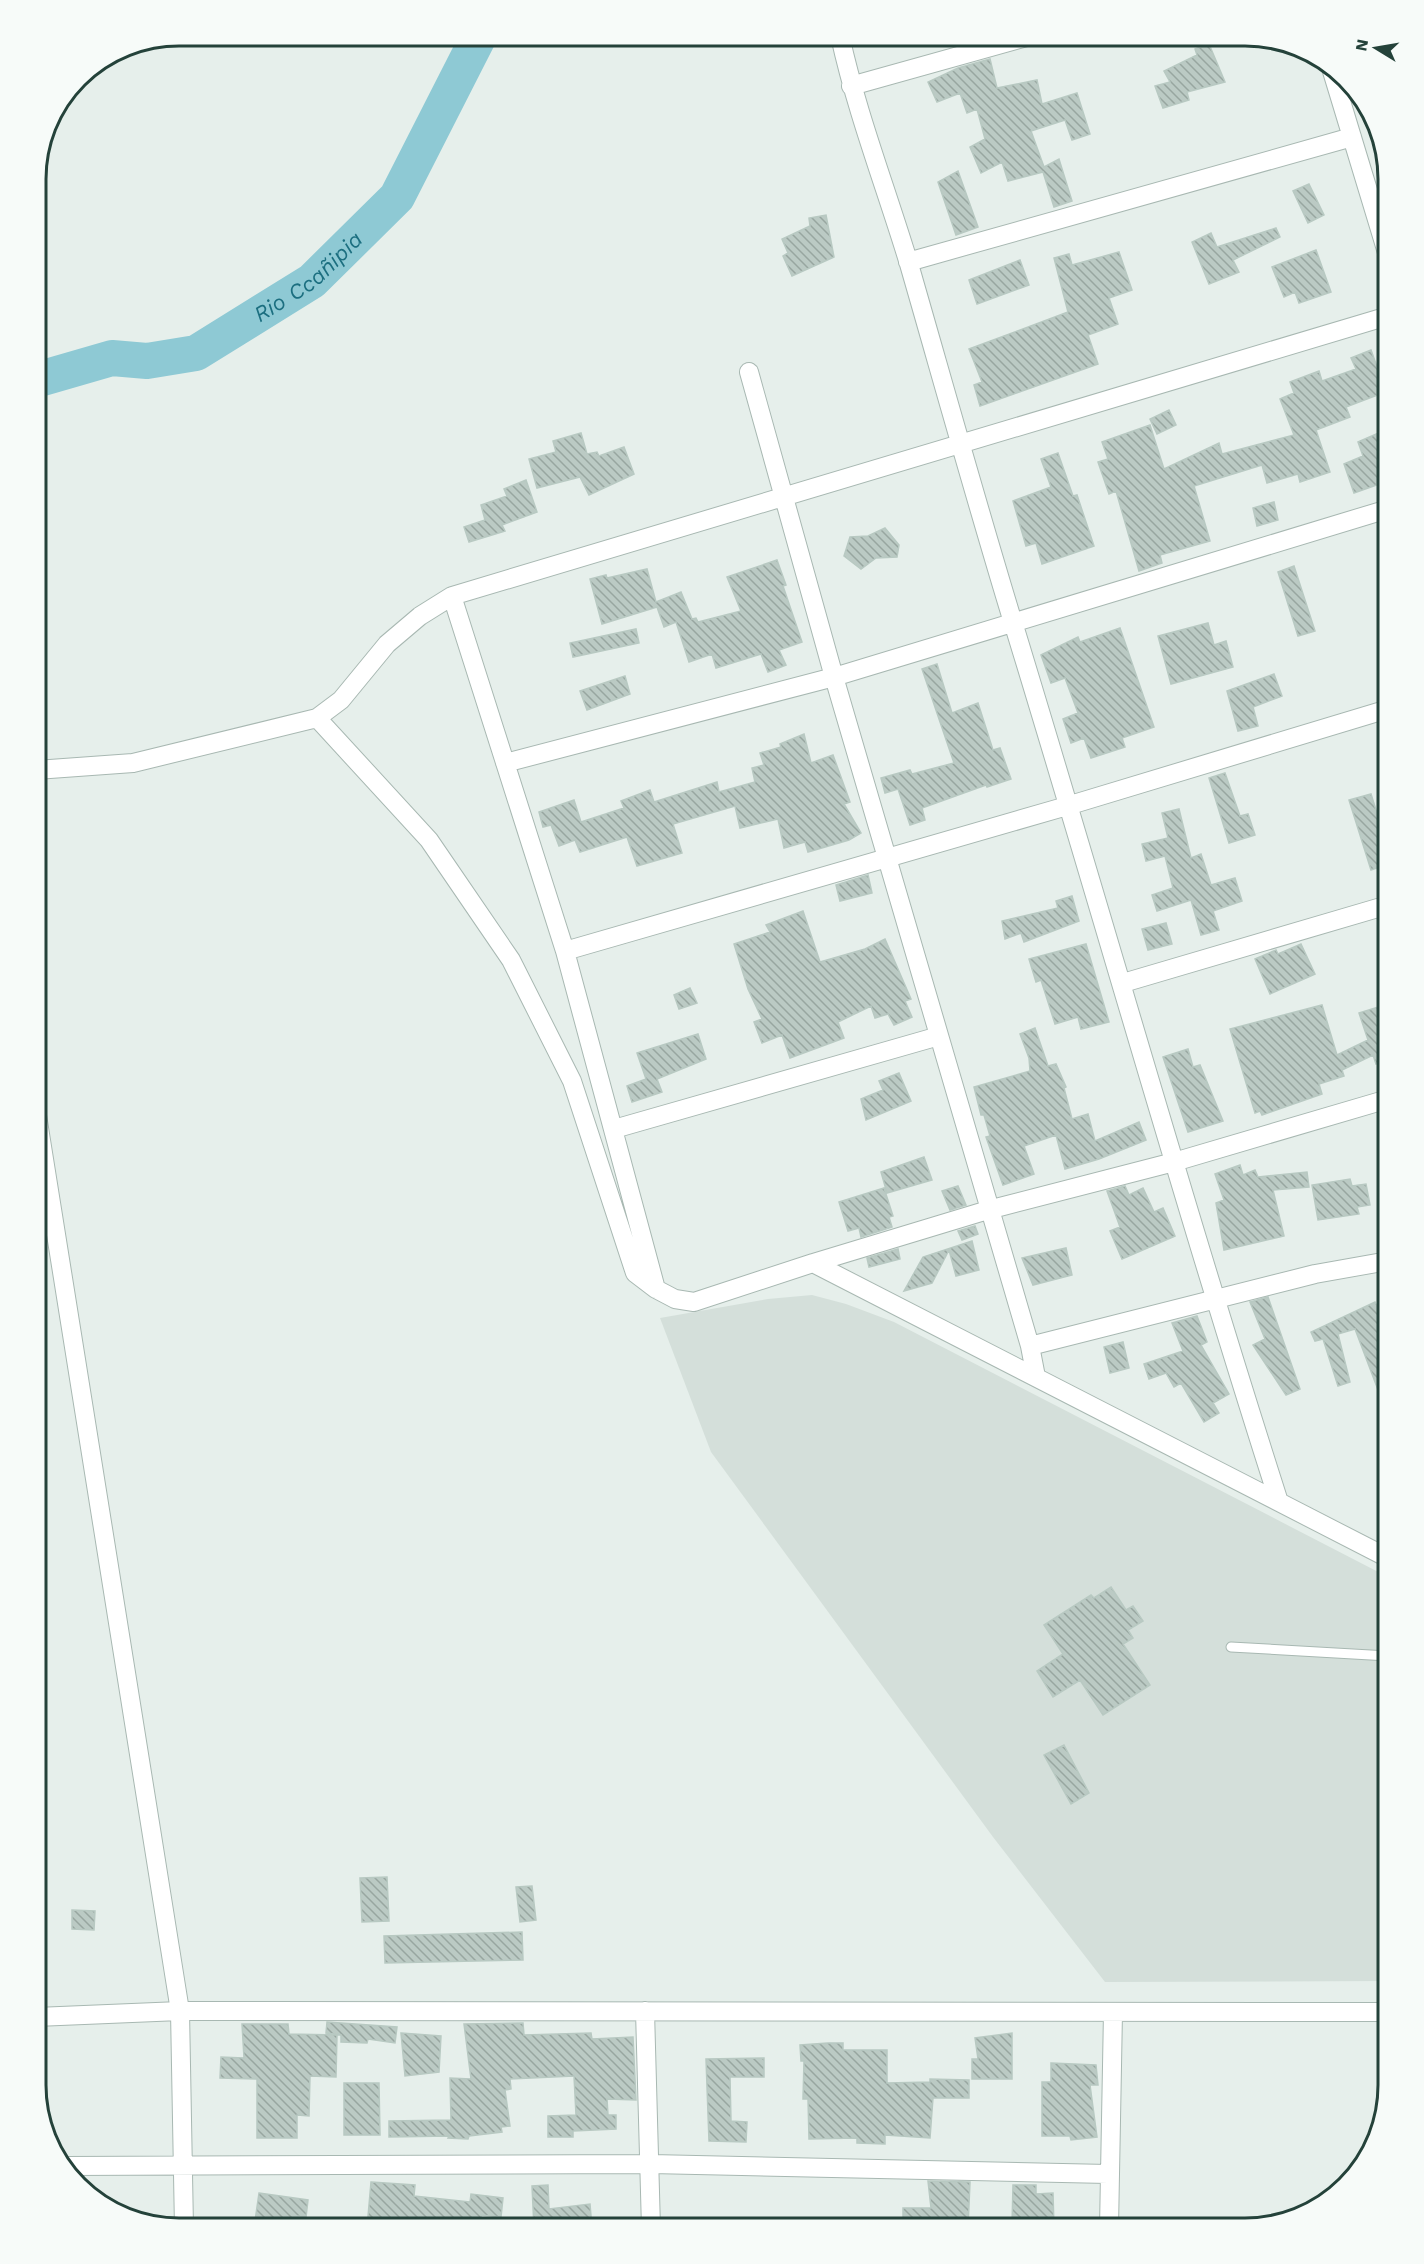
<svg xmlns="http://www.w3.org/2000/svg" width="1424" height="2264" font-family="'Work Sans',sans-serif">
	<defs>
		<pattern id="building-back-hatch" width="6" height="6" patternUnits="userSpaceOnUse" patternTransform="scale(1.5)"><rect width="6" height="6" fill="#bbcac4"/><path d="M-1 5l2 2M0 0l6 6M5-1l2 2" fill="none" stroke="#98a6a0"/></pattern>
	</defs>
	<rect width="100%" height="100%" fill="#e6efeb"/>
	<path fill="#d4dfda" d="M812,1295L846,1304L894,1322L1388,1577V1981L1105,1982L993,1837L711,1452L660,1318L768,1299Z"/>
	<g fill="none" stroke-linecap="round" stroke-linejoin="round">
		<path stroke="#8ec9d4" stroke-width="36" id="s1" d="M36,380L112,358L147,361L196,353L312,281L397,197L479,36"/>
	</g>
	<path fill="url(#building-back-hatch)" stroke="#b8c9c2" stroke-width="1.5" d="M1209,44L1225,82L1187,92L1189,100L1163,108L1155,86L1170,82L1164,71L1197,55L1195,49Z
		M990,59L997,88L1037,80L1042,104L1077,93L1090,134L1072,140L1065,120L1031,131L1044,167L1059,159L1072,201L1054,207L1043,172L1008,181L1002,162L981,173L970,147L985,139L977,109L967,113L960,93L937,102L928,82L958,68Z
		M958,171L978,227L956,235L938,182Z
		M1309,184L1324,215L1308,223L1293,191Z
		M826,215L834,257L792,276L783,256L788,253L782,239L810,226L809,218Z
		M1276,228L1280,237L1233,260L1239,272L1209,284L1192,242L1211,233L1217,247Z
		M1316,250L1331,292L1299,303L1295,292L1284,297L1272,267Z
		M1119,252L1132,290L1109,298L1118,324L1088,335L1098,364L980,406L974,385L982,382L969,349L1068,312L1054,258L1069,254L1072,265Z
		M1020,260L1029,285L977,304L969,280Z
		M1371,350L1380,375L1388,373V391L1346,407L1350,417L1316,430L1330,472L1300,482L1298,474L1267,483L1262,465L1194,486L1210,541L1160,555L1162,563L1139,571L1116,491L1109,494L1098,462L1108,459L1102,442L1150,425L1164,469L1219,443L1222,454L1294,435L1280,399L1294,393L1290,382L1319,371L1322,381L1356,369L1351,358Z
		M1169,410L1176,425L1157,434L1150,419Z
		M1388,429V481L1354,493L1344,464L1363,456L1358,442Z
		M581,433L587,454L597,452L599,456L624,447L634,474L589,495L580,477L537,488L529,459L556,452L553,441Z
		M1058,453L1073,496L1077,495L1094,546L1042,564L1036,543L1026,546L1013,501L1051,487L1041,459Z
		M526,480L537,512L502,525L505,531L469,542L464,527L485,520L481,505L507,496L504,489Z
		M1274,502L1278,520L1257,526L1253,508Z
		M885,528L899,545L897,557L876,558L861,569L844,556L850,537L868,536Z
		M777,560L786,585L783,586L802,642L779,650L786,665L768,672L761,654L716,668L712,654L689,662L676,622L664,627L657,607L602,624L590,579L606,575L607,578L647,569L656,602L681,592L692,619L696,618L698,622L741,611L727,577Z
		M1294,566L1315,631L1298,636L1278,572Z
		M1208,623L1214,645L1226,641L1233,667L1171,684L1158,636Z
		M1120,628L1154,727L1122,738L1125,747L1091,758L1084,738L1071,743L1063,719L1078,713L1065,678L1051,683L1041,655L1078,637L1080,642Z
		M636,629L639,643L573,657L570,643Z
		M937,664L952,713L978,703L993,750L1000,748L1011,779L987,787L986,785L922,808L925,820L910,825L898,789L885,793L881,778L910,770L912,774L954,763L922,669Z
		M1274,674L1282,696L1253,707L1258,726L1238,731L1227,691Z
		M625,676L630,694L587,710L580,691Z
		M804,734L811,763L833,755L850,802L844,804L861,833L849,840L808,852L805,842L784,848L778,819L740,828L735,806L673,824L682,853L637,866L627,837L580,852L575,840L559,846L551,825L543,827L539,812L574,800L581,822L624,808L621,801L650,790L654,802L717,782L719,792L755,782L752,768L764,765L760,753L781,747L780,744Z
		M1225,773L1240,816L1248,814L1255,835L1229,843L1209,778Z
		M1371,794L1388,848V864L1371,870L1349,800Z
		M1179,809L1191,858L1201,854L1211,885L1235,878L1242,901L1213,911L1219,930L1201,935L1191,900L1157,911L1152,895L1173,888L1165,856L1146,861L1142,844L1168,838L1162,813Z
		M868,875L872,893L840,901L836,885Z
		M1072,896L1079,921L1024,942L1021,933L1005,939L1002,921L1058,908L1056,901Z
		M803,911L820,962L865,949L885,939L911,999L905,1001L912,1017L894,1025L888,1014L875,1018L871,1006L838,1022L844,1038L790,1058L782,1035L762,1043L754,1022L762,1019L748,989L734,944L770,932L766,925Z
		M1166,923L1172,944L1148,950L1142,929Z
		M1086,944L1109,1022L1081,1029L1078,1017L1055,1024L1041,980L1036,982L1029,959Z
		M1301,944L1315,974L1270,994L1255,959L1276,950L1278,954Z
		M690,988L697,1003L679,1009L674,995Z
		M1388,1004V1060L1376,1064L1373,1055L1342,1070L1344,1076L1319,1084L1322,1094L1262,1115L1260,1111L1255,1113L1230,1029L1322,1005L1337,1055L1368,1040L1359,1013Z
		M1035,1028L1048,1066L1056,1064L1066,1087L1064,1088L1072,1119L1088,1114L1095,1141L1139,1122L1146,1140L1099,1159L1065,1169L1056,1135L1024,1146L1034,1174L1003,1185L986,1137L990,1136L984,1115H981L974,1087L1030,1071L1029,1058L1020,1034Z
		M698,1034L706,1059L657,1079L662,1092L632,1102L627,1086L646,1079L637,1053Z
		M1188,1049L1193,1067L1200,1065L1223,1121L1188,1132L1163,1057Z
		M899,1073L911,1101L866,1120L861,1099L883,1090L879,1081Z
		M924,1157L932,1180L887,1193L881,1172Z
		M1240,1165L1243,1175L1255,1170L1258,1177L1307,1172L1309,1187L1273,1190L1284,1236L1224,1250L1216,1203L1224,1200L1215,1174Z
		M1350,1179L1352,1186L1366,1184L1370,1205L1357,1207L1359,1214L1318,1220L1312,1185Z
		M958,1186L966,1205L950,1210L942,1191Z
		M1125,1186L1129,1195L1143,1188L1154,1212L1163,1208L1175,1236L1122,1259L1110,1231L1120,1227L1107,1191Z
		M884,1188L893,1216L889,1217L892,1227L861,1237L859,1228L848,1231L839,1202Z
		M975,1226L978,1234L962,1240L958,1231Z
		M972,1241L979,1270L956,1276L949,1250L932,1283L904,1291L923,1257Z
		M1066,1248L1072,1275L1033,1285L1022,1258Z
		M898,1249L900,1259L869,1267L867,1258Z
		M1268,1297L1300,1389L1286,1395L1253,1345L1265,1339L1250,1302Z
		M1375,1302L1388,1330L1386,1411L1355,1329L1338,1334L1350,1382L1338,1386L1323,1339L1315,1341L1311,1332Z
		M1197,1316L1207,1342L1201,1345L1229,1394L1213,1403L1219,1413L1204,1422L1181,1383L1174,1387L1166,1373L1149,1379L1144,1364L1183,1351L1172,1323Z
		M1123,1342L1129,1368L1110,1373L1104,1347Z
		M1111,1587L1126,1610L1133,1606L1143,1621L1128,1630L1133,1638L1123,1644L1150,1685L1103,1715L1080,1680L1053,1697L1037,1671L1063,1654L1044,1625L1091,1595L1094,1598Z
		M1064,1745L1089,1793L1071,1804L1044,1755Z
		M387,1877L389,1921L362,1922L360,1878Z
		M532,1886L536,1920L520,1922L516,1887Z
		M72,1910L95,1911L94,1930L72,1929Z
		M522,1932L523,1960L385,1963L384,1936Z
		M327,2022L397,2027L395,2043L368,2039L367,2043L341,2042V2035L326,2033Z
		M523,2023L524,2035L591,2033L592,2039L633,2037L636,2100L607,2099L608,2115H616V2129L573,2131V2137H548V2116L576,2115L574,2076L510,2079L511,2089L505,2090L510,2126L501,2127L502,2132L469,2136L468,2139L448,2138L449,2136L389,2137V2121L451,2120L450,2078L471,2079L464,2024Z
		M242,2024H288L289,2034L337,2035L336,2077L310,2076L309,2116L297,2115V2138H257V2079L220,2078L221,2057L244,2058Z
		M401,2033L441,2036L439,2072L405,2076Z
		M1012,2033V2079H972V2059H978L975,2038Z
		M828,2043H843V2050H887V2083L930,2082V2079L969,2080V2098H933L930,2138L885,2135V2144L857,2143V2138L809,2139L808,2099H803L804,2061H801L800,2045Z
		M764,2058V2077H730L731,2121L747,2122L746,2142L709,2141L706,2059Z
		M1051,2063L1096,2065L1098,2085H1090L1097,2137L1071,2140L1070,2136H1042V2082H1051Z
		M344,2083H379L380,2135H344Z
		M928,2181L970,2182L968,2228H903V2208H931Z
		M371,2182L415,2185L414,2196L470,2202L471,2194L503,2198L501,2217L481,2215L480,2228H367Z
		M548,2185L549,2209L590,2204L592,2228H534L532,2186Z
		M1013,2185H1036V2194L1053,2193L1054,2228H1017V2225H1012Z
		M259,2193L308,2200L306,2217L298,2216L296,2228H254Z"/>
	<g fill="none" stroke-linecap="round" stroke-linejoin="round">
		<defs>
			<path id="service" d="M1231,1647L1388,1656"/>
			<path id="minor" d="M840,36C857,114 886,188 909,264C943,382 976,501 1012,619C1102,913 1185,1209 1279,1502
				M1331,68L1388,256
				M851,86L1030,36
				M908,262L1352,137
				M749,372L834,677L1030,1346L1036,1377
				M452,596L565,951L656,1289L675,1299L694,1302L813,1263
				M317,718L341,700L387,644L420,616L452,596L1388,316
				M505,763L834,677L1388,509
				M36,770L133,763L317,718L429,840L511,960L572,1081L635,1273L656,1289
				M565,951L1067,806L1388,709
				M1123,983L1388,905
				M36,1109L180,2011L184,2228
				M614,1129L939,1036
				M1030,1346L1315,1274L1388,1261
				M1388,1558L813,1263L988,1210L1174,1162L1388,1099
				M645,2011L651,2228
				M36,2017L180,2011L1388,2012
				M66,2166L651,2164L1108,2174
				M1109,2228L1113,2012"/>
		</defs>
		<use href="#service" stroke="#a8b8b2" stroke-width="11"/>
		<use href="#minor" stroke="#a8b8b2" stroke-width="20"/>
		<use href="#service" stroke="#fff" stroke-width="9"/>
		<use href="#minor" stroke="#fff" stroke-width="18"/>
	</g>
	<g text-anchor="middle" stroke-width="4.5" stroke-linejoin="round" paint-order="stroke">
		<g font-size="22" font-style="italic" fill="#1c6f80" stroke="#f7fbf9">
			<text dy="8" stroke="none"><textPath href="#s1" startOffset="300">Rio Ccañipia</textPath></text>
		</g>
	</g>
	<path d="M0 0H1424V2264H0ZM179 46H1245A133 133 0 0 1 1378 179V2085A133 133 0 0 1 1245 2218H179A133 133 0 0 1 46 2085V179A133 133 0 0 1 179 46Z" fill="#f7fbf9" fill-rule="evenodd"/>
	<path fill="none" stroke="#24423a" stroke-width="3" d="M179 46H1245A133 133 0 0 1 1378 179V2085A133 133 0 0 1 1245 2218H179A133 133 0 0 1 46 2085V179A133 133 0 0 1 179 46Z"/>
	<g transform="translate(1376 48) rotate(281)" stroke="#f7fbf9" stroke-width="4.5" paint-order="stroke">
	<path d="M0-4.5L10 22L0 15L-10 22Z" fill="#24423a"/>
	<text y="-9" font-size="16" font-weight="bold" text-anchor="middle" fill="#24423a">N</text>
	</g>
</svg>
